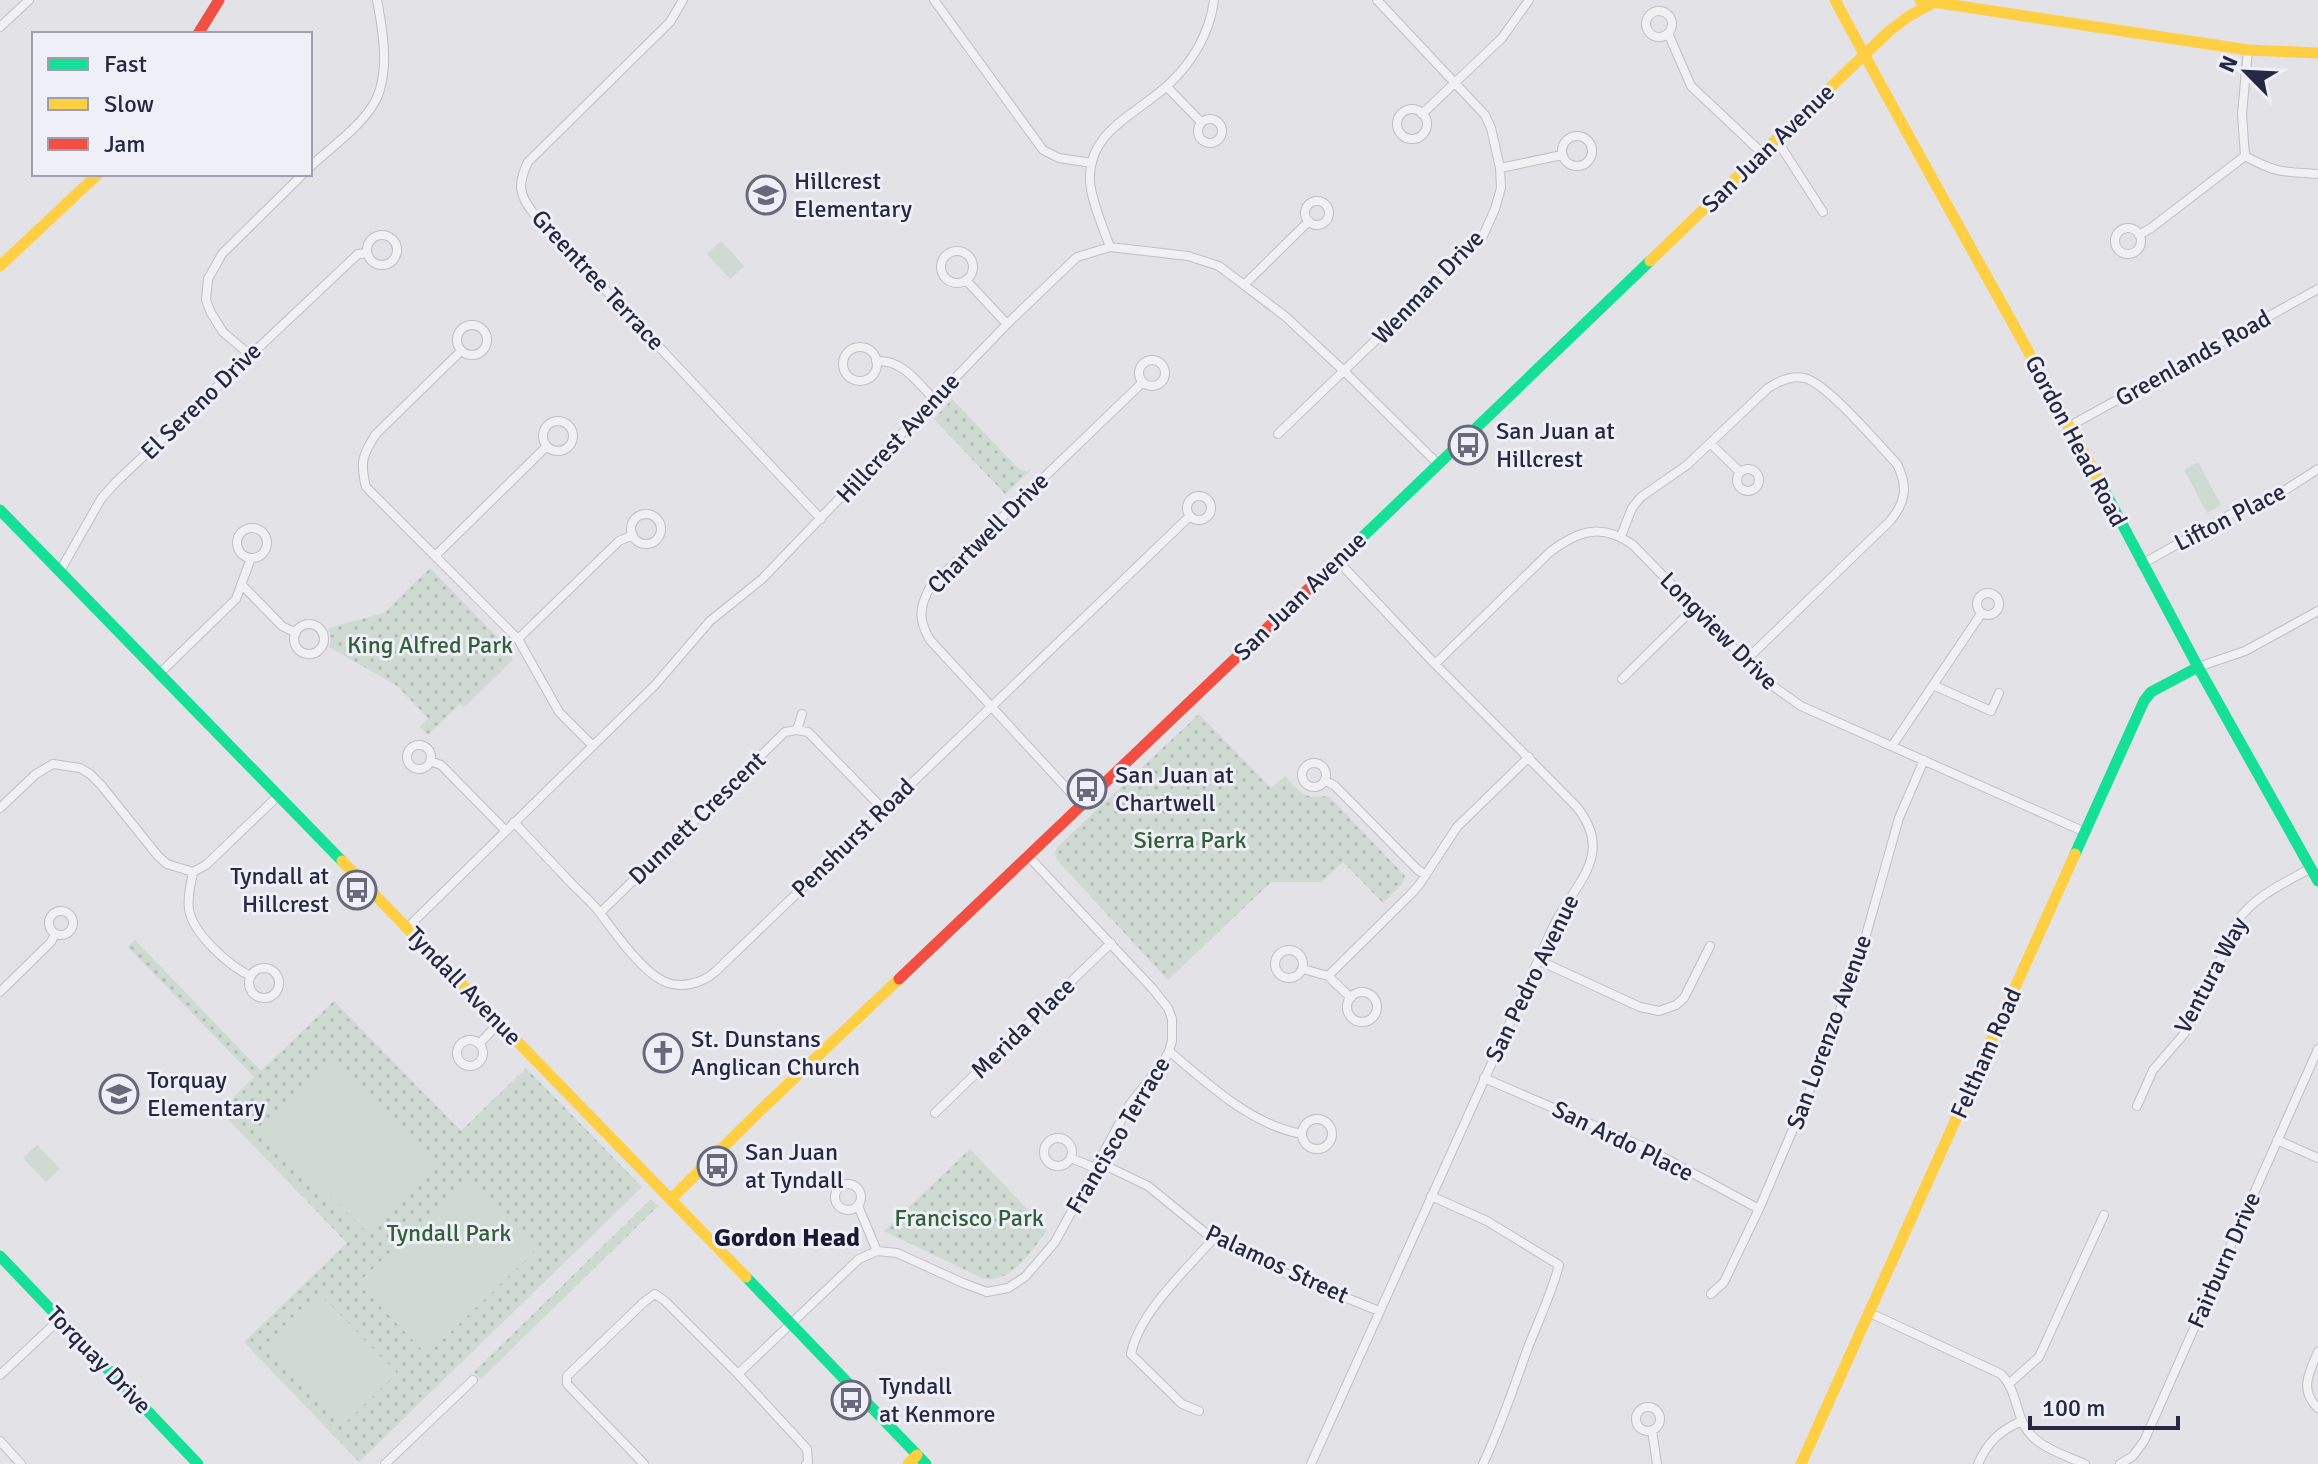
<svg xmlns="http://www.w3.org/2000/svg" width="2318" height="1464" font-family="Signika,sans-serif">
	<defs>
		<pattern id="park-dots" width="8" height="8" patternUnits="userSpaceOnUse" patternTransform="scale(2)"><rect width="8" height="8" fill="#cfdbd2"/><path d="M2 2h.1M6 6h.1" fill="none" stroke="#b2bcb6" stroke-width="1.8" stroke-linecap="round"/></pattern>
	</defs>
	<rect width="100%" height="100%" fill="#e2e2e7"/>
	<path fill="url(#park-dots)" d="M952,399L1018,468L1026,471L1033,468L1005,494L934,419Z
		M430,568L504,644L513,660L464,707L460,704L428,735L420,727L428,718L397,686L329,647L331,638L328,628L384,613Z
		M1199,714L1271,788L1285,776C1291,782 1299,793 1308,796C1315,798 1323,795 1330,797L1405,876L1402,884L1383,903L1343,862L1321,882H1271L1168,980L1057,860L1055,853L1057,847Z
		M135,940L261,1071L334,1001L461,1131L526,1068L642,1187L359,1462L244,1342L347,1243L220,1111L254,1077L128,947Z
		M970,1149L1047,1230C1033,1250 1009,1286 982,1278L884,1231Z
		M651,1199L658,1206L481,1379L474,1372Z"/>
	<path fill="#cfdbd2" d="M721,241L744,266L730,279L707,254Z
		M2198,462L2221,505L2207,513L2184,470Z
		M1176,785L1199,808L1183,822L1161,799Z
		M332,1058L437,1161L367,1232L262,1130Z
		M37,1145L60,1169L46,1182L23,1158Z
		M466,1179L535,1251L427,1355L358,1283Z
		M319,1293L397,1373L345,1423L268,1342Z"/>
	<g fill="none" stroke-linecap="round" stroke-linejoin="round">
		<defs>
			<path id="street" d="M683,0L670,22L528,162C517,185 519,195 534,214L821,519
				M934,0L1043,150L1059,158L1092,163
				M1646 24a13 13 0 1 1 26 0a13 13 0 1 1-26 0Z
				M0,27L29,0
				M1668,33L1691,86L1762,153
				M2248,50L2242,114L2245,156C2276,173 2283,172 2318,174
				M1167,87L1201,122
				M1397 124a15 15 0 1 1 30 0a15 15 0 1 1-30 0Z
				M1422,114L1502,38L1529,0
				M1198 131a12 12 0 1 1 24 0a12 12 0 1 1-24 0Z
				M1562 151a15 15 0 1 1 30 0a15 15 0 1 1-30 0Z
				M1776,139L1823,212
				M310,167C330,148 358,129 373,105C391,76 383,31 377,0
				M1500,168L1562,155
				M1305 213a12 12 0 1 1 24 0a12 12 0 1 1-24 0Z
				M2115 241a13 13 0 1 1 26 0a13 13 0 1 1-26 0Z
				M2139,235L2151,228L2245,156
				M367 250a15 15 0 1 1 30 0a15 15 0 1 1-30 0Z
				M1110,247C1103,227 1092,203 1090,182C1087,131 1137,114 1168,85C1192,63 1210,33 1214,0
				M941 267a16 16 0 1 1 32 0a16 16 0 1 1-32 0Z
				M966,280L1007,324
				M1245,284L1309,221
				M457 340a15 15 0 1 1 30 0a15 15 0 1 1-30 0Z
				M843 364a17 17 0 1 1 34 0a17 17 0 1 1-34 0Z
				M461,351L376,434C362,455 360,463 366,487L518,639L559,712L593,746
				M250,355L223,332L211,313L206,300L208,279L222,254L303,174
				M1139 373a13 13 0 1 1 26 0a13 13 0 1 1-26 0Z
				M876,361C902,359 917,382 934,399
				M543 436a15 15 0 1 1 30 0a15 15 0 1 1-30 0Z
				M2068,427L2318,289
				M1278,434L1482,238L1495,209L1501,188L1500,168L1491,128L1485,115L1377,0
				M1711,444L1740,472
				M1737 480a11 11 0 1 1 22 0a11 11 0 1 1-22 0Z
				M1187 508a12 12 0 1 1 24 0a12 12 0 1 1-24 0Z
				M631 529a15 15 0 1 1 30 0a15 15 0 1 1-30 0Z
				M237 543a15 15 0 1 1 30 0a15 15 0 1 1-30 0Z
				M1621,536L1632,508L1641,497L1687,465L1768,388C1779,381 1791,375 1804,378C1826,382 1879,445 1897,464C1908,486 1906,502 1890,521L1746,660
				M435,556L547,446
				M2142,564L2235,512L2271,499L2318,469
				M60,571L101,499L116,482L358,254L367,253
				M243,586L282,626L296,633
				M1977 604a11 11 0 1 1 22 0a11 11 0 1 1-22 0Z
				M294 639a15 15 0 1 1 30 0a15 15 0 1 1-30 0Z
				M518,639L619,541L633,535
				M1435,664L1550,552C1579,530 1602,523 1633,545L1766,681L1801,706L2085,832
				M2198,667L2245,651L2318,611
				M160,673L236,599L251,558
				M1622,679L1695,607
				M1933,685L1991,711L1999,693
				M797,730L802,714
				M407 757a12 12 0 1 1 24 0a12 12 0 1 1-24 0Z
				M1892,746L1981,614
				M430,761L441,765L506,831
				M1302 775a12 12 0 1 1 24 0a12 12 0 1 1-24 0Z
				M1325,780L1335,786L1418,870L1426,875
				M1083,806L930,640C918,619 919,608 930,587L1143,382
				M0,808L36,774L53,764L80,768L90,774L101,785L158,856L167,864L193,872L206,865L278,796
				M514,822C534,844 554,865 574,886C583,895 593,903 600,913C615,933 640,969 663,981C680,989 701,984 715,972L1190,516
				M193,872C191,884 187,896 189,909C192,933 230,967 251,976
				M49 923a12 12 0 1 1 24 0a12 12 0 1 1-24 0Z
				M600,913L785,732L797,730L808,732L883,809
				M407,928L655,685L710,621L762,579L1007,324L1077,257L1110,247L1188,256L1219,266L1286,317L1345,372L1437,463
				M1275 964a14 14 0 1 1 28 0a14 14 0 1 1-28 0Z
				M1538,960L1640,1007L1659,1011L1676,1005L1684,998L1710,946
				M249 983a15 15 0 1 1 30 0a15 15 0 1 1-30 0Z
				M1303,969L1328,976L1351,998
				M1328,976L1410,895L1419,885L1457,827L1529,757
				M0,992L51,942L55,934
				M1347 1007a15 15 0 1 1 30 0a15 15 0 1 1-30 0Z
				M457 1053a13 13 0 1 1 26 0a13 13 0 1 1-26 0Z
				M479,1044L499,1023
				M1169,1051C1207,1083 1251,1125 1302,1134
				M1484,1078L1646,1148L1759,1209
				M2137,1106L2153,1070L2184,1034L2196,1014L2238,920C2256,895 2285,883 2311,868
				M935,1113L1111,943
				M1302 1134a15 15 0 1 1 30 0a15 15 0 1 1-30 0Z
				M1044 1152a14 14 0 1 1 28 0a14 14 0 1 1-28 0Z
				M2277,1140L2318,1158
				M1071,1158L1095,1168
				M1098,1162L1148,1186L1213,1239L1280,1271L1379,1311
				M835 1197a13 13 0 1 1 26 0a13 13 0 1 1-26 0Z
				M1431,1196L1487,1221L1559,1265C1551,1296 1537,1323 1526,1353C1513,1390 1500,1428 1483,1464
				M858,1206L877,1251
				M1711,1294L1724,1282L1759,1209L1825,1054L1866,935L1899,818L1924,760
				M1870,1313L2001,1374C2014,1387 2015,1404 2022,1421C2032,1446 2062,1454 2085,1464
				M2318,1352C2309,1372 2299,1391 2318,1408
				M738,1374L859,1259L877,1251L897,1253L963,1283L987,1292L1008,1288L1025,1277L1055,1242L1130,1104L1164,1061L1169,1051L1172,1041V1019L1168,1008L1152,988L1029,857
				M0,1375L60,1319
				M2010,1383L2039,1357L2104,1215
				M1636 1419a12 12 0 1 1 24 0a12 12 0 1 1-24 0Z
				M1199,1411L1182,1404L1131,1354C1139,1313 1185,1271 1213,1239
				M1652,1430L1657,1464
				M0,1441L21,1464
				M385,1464L473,1380
				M644,1464L567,1384V1376L644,1302L655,1294L665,1301L738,1374L797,1438L807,1449L808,1462L806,1464
				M1311,1464L1554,925C1577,881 1615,854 1576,806L1435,664L1337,560
				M1978,1464C1987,1443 2000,1430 2022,1421
				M2120,1464L2133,1456L2144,1441L2318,1049"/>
		</defs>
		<use href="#street" stroke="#bfbfc5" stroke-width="10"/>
		<use href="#street" stroke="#f1f1f4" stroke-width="8"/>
		<path stroke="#16e098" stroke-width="11" d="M2103,488L2198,667L2318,881
			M0,510L342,861
			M1326,572L1650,261
			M2075,854L2144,701L2151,692L2198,667
			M0,1256L198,1464
			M746,1277L926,1464"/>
		<path stroke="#ffcf43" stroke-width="11" d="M1835,0C1922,164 2015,324 2103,488
			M1920,0L2248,50L2318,53
			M1650,261L1888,32L1909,16L1935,2
			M0,266L98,174
			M342,861L746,1277
			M671,1199L765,1106L899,979
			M908,1464L917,1455
			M1801,1464L2075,854"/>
		<path stroke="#f24e42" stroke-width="11" d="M198,34L219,0
			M899,979L1326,572"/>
	</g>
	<defs>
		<symbol id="school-ring" viewBox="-11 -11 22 22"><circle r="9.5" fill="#eff0f7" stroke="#68697c" stroke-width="1.5"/><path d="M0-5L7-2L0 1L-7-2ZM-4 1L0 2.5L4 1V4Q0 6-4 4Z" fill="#68697c"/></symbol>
		<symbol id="bus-ring" viewBox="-11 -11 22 22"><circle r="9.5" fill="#eff0f7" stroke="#68697c" stroke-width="1.5"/><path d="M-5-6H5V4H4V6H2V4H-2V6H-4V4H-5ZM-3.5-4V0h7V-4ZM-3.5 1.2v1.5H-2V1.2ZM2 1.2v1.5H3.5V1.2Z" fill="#68697c"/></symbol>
		<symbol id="church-ring" viewBox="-11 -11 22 22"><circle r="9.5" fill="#eff0f7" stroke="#68697c" stroke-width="1.5"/><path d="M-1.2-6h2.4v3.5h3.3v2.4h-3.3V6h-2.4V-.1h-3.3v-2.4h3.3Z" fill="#68697c"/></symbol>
	</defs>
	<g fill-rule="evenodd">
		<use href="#school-ring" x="744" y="173" width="44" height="44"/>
		<use href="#bus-ring" x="1446" y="423" width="44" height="44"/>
		<use href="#bus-ring" x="1065" y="767" width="44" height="44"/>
		<use href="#bus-ring" x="335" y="868" width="44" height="44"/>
		<use href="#church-ring" x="641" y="1031" width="44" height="44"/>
		<use href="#school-ring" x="97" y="1072" width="44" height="44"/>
		<use href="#bus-ring" x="695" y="1144" width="44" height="44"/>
		<use href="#bus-ring" x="829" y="1378" width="44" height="44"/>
	</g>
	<g text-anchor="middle" stroke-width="6" stroke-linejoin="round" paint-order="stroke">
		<g font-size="24" fill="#262843" stroke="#eff0f7">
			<text transform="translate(1768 148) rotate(-44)" y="8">San Juan Avenue</text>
			<text transform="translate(598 280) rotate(47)" y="8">Greentree Terrace</text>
			<text transform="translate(1428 287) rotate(-46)" y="8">Wenman Drive</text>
			<text transform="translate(2193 358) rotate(-29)" y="8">Greenlands Road</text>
			<text transform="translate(201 401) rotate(-44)" y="8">El Sereno Drive</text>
			<text transform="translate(898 438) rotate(-47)" y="8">Hillcrest Avenue</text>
			<text transform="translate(2076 441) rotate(62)" y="8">Gordon Head Road</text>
			<text transform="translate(2230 517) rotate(-27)" y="8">Lifton Place</text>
			<text transform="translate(988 533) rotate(-45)" y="8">Chartwell Drive</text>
			<text transform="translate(1300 596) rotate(-44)" y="8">San Juan Avenue</text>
			<text transform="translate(1719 631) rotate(45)" y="8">Longview Drive</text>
			<text transform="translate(697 818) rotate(-44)" y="8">Dunnett Crescent</text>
			<text transform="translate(853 838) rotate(-44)" y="8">Penshurst Road</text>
			<text transform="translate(2211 975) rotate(-62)" y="8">Ventura Way</text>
			<text transform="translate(1532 978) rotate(-64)" y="8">San Pedro Avenue</text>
			<text transform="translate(464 986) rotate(46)" y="8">Tyndall Avenue</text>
			<text transform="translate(1023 1028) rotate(-44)" y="8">Merida Place</text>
			<text transform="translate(1829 1032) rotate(-70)" y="8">San Lorenzo Avenue</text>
			<text transform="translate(1986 1053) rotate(-66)" y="8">Feltham Road</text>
			<text transform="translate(1118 1135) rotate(-59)" y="8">Francisco Terrace</text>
			<text transform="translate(1623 1141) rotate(26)" y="8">San Ardo Place</text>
			<text transform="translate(2224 1260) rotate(-66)" y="8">Fairburn Drive</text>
			<text transform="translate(1277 1264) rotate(25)" y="8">Palamos Street</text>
			<text transform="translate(99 1360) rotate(46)" y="8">Torquay Drive</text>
		</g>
		<g font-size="24" fill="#262843" stroke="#eff0f7" text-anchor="start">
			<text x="794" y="189">Hillcrest<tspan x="794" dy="28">Elementary</tspan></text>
			<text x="1496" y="439">San Juan at<tspan x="1496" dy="28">Hillcrest</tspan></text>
			<text x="1115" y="783">San Juan at<tspan x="1115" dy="28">Chartwell</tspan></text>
			<text x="329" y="884" text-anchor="end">Tyndall at<tspan x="329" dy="28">Hillcrest</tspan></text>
			<text x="691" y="1047">St. Dunstans<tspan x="691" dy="28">Anglican Church</tspan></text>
			<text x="147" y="1088">Torquay<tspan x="147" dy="28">Elementary</tspan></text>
			<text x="745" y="1160">San Juan<tspan x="745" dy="28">at Tyndall</tspan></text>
			<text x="879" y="1394">Tyndall<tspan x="879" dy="28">at Kenmore</tspan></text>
		</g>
		<g font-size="24" fill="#326038" stroke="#eff0f7">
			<text x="430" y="653">King Alfred Park</text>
			<text x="1190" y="848">Sierra Park</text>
			<text x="969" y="1226">Francisco Park</text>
			<text x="449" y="1241">Tyndall Park</text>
		</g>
		<g font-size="26" font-weight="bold" fill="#191934" stroke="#eff0f7">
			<text x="787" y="1246">Gordon Head</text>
		</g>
	</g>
	<rect x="32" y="32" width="280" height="144" fill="#eff0f7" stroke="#9fa0af" stroke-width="2"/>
	<rect x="48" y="58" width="40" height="12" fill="#16e098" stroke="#9fa0af" stroke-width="2"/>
	<text x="104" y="72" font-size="24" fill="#262843">Fast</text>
	<rect x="48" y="98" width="40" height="12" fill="#ffcf43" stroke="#9fa0af" stroke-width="2"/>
	<text x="104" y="112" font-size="24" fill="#262843">Slow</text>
	<rect x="48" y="138" width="40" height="12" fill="#f24e42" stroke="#9fa0af" stroke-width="2"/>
	<text x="104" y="152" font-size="24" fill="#262843">Jam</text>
	<g transform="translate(2246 72) rotate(294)" stroke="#eff0f7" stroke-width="6" paint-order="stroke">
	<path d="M0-6L14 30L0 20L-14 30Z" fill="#262843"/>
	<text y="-12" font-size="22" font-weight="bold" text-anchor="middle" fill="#262843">N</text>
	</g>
	<path d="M2030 1416v12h148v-12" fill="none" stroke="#262843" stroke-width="4"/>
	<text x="2042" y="1416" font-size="24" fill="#262843" stroke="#eff0f7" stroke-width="6" paint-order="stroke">100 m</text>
</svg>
